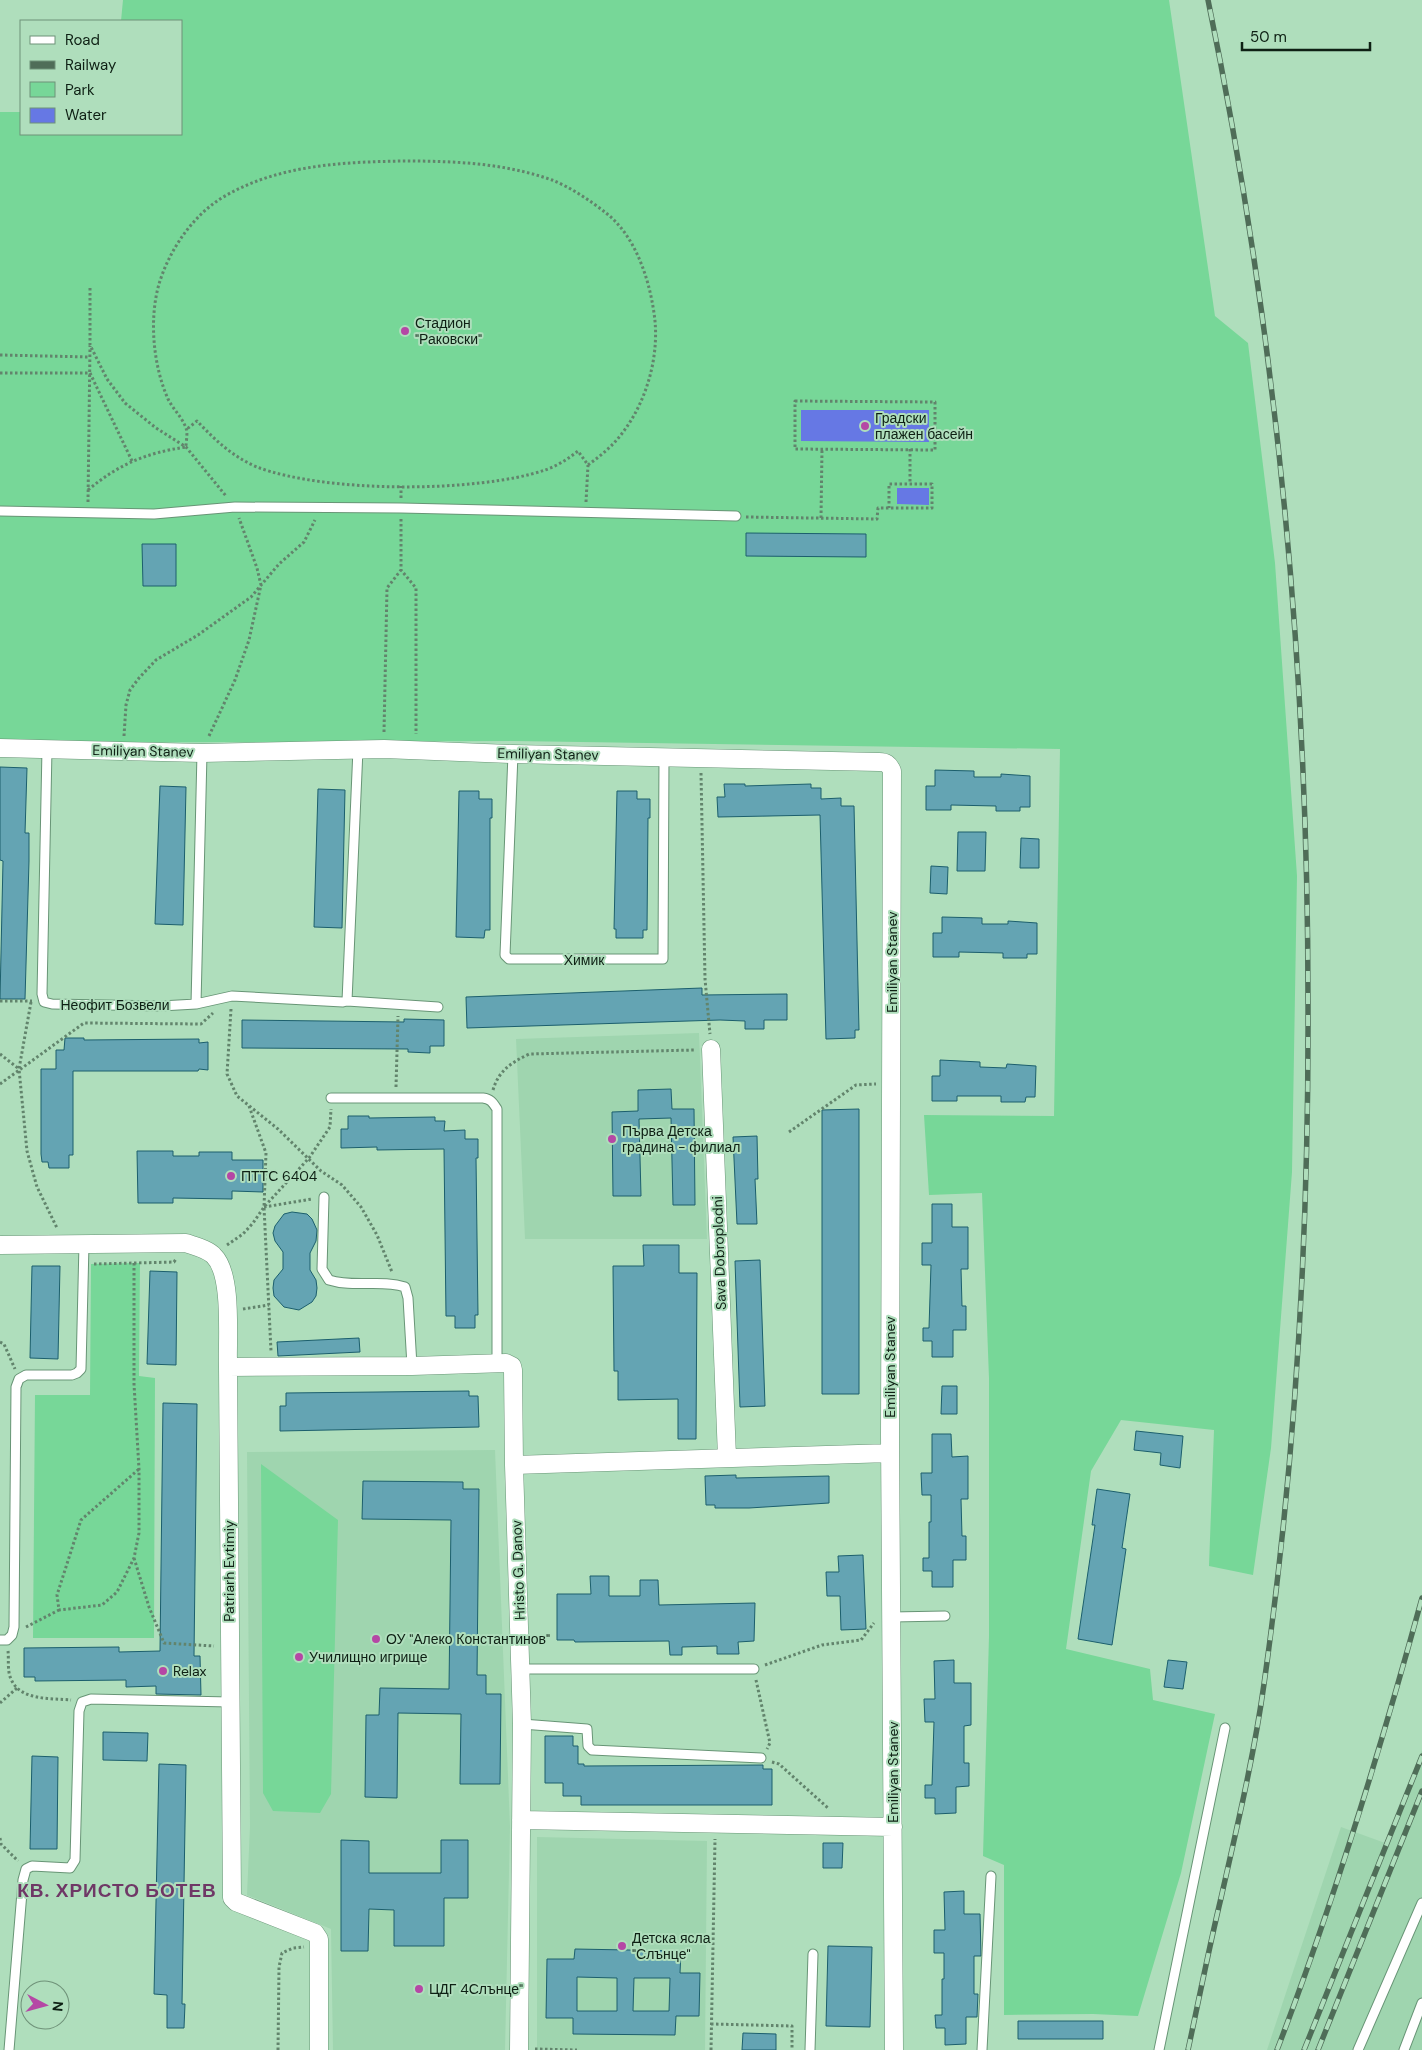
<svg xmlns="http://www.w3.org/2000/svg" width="1422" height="2050" font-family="'DM Sans',sans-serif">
	<rect width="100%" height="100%" fill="#afdebc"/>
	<path fill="#9fd5af" d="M699,1033L707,1239H525L516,1039Z
		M495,1450L510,1827L505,2050H333L331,1929L247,1895L250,1826L247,1452Z
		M1422,1750V2050H1267L1341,1827L1385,1843Z
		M537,1837L707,1841L705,2050H537Z"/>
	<path fill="#77d798" d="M123,0H1169L1215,316L1248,343L1275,563L1297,876L1292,1172L1271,1448L1253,1575L1209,1566L1214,1430L1121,1420L1091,1471L1066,1649L1150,1669L1153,1700L1215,1714L1181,1873L1138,2016L1093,2014L1004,2015V1865L983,1856L989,1636V1378L982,1193L929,1195L924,1115L1054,1116L1060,749L514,741L0,743V112H21V134H181V21H121Z
		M140,1263L139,1376L155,1378L154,1638H33L35,1395H90L91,1264Z
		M261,1464L338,1520L331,1794L320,1813L273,1811L263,1793Z"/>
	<path fill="#6678e4" d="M801,410H929V442L801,441Z
		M897,488H929V505L897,504Z"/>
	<path fill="#64a4b3" stroke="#1c5f6d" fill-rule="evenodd" d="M746,533L866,534V557L746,556Z
		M142,544H176V586H143Z
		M0,767L27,768L25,833H29V861L25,999H0L3,861L0,860Z
		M935,770L974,771V777H1001V774L1030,776V807H1020V811H996V806L951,805V810H926V786H935Z
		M724,784H745V786L811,784V788H821V799L841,798V806H854L859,1030H855V1038L826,1039L820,815L718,817L717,797H725Z
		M160,786L186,787L183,925L155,924Z
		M318,789L345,790L342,928L314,927Z
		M459,791H479V799H492V818H490V930H485L484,938L456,937Z
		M617,791H637V799H650V818H648L647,930H643V938H616V929H614Z
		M958,832H986L985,871H957Z
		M1021,838L1039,839V868H1020Z
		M931,866L948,867L947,894L930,893Z
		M942,917L982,918V924H1008V921L1037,923V954H1027V958H1003V953L959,952V957H933V933H942Z
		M702,988V995L787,994V1020H764V1029H745V1021L720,1020L467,1028L466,997Z
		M404,1019L444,1020V1046H430V1053L408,1052V1049L242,1048V1020L404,1022Z
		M65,1038H84V1040L199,1039V1043L208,1042V1070L199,1069L198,1071H73V1155H69V1168H49L48,1162H42L41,1154V1069H56V1050H64Z
		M940,1060L980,1062V1067L1006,1068L1007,1064L1036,1066L1035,1097H1026L1025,1102H1001V1096H957V1101H932V1076H940Z
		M671,1089L672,1109H694L695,1205H673L671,1118L639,1119L641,1196H613L612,1112L638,1111V1090Z
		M859,1109V1394H822V1110Z
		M348,1116H369V1118L435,1117V1121H445L444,1131L465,1130V1139H478V1158H476L478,1315H475V1328H455V1316H446L444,1149L377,1150V1147L341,1148V1129H348Z
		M757,1136L758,1179H755L757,1224H737L733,1137Z
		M137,1151H173V1156H199V1152H232V1160H263V1192L232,1191V1199L173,1198V1203H138Z
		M932,1204H952V1227H968V1269H961L962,1306H966V1330H953V1357H932V1341H923V1328H929L931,1265H922V1243H932Z
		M292,1212L307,1214L312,1219L317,1230L316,1241L310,1253V1270L316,1280L317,1288L316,1296L312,1302L299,1310L284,1307L274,1296L273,1288L274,1280L283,1269V1252L275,1241L273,1233L275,1226L284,1214Z
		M643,1245H679V1273H697L696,1439H678V1399L618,1400V1371H614L613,1266H644Z
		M760,1260L765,1406L740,1407L735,1261Z
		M32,1266H60L58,1359L30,1358Z
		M150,1271L177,1272L176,1365L147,1364Z
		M359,1338L360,1352L278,1356L277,1342Z
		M942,1386H957V1414H941Z
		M469,1391V1396H478L479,1427L280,1431V1406H286V1393Z
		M163,1403L197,1404L194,1656H200L201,1695L156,1694V1686L126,1687V1680L35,1681V1677H24V1648L119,1647V1652L160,1651Z
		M1136,1431L1183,1436L1180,1468L1160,1465L1161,1453L1134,1450Z
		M932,1434H951L952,1457L968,1456V1499H961L962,1536H966V1560H953V1587H932V1571H923V1558H929V1522H931V1495H922L921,1473H932Z
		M736,1475V1478L829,1476V1503L749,1508H715V1505H706L705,1476Z
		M363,1481L463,1482V1489H479L477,1675H486V1694H501L500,1784H460L461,1714L398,1713L397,1798L365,1797L366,1715H379L380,1688L449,1689L451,1520L362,1519Z
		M1097,1489L1130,1494L1122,1548L1126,1549L1112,1645L1078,1639L1095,1525H1092Z
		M863,1555L866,1629L841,1630L840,1596H827L826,1572H839L838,1556Z
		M590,1576H609V1596H640V1580H658L659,1605L755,1603L754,1641L738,1642L739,1654H717V1646L682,1647V1655H670L669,1641L575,1642L574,1640H557V1594H591Z
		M954,1660V1683H971V1725L964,1726V1763H969V1786L956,1787V1813L935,1814V1798H925V1785H932L934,1722H925L924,1699H935L934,1661Z
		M1168,1660L1187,1662L1183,1689L1164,1687Z
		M103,1732L148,1733L147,1761L103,1760Z
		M545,1736H573V1746H578V1764H584V1766L763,1765V1769H772V1805H581V1796H563V1783H545Z
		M32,1756L58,1757L57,1849H30Z
		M159,1764L186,1765L182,2004H185L184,2028H167V1995L154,1994Z
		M341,1840L369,1841V1873H441V1840H468V1898H444V1946H394V1910L369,1909L368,1951H341Z
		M823,1843H843L842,1868H823Z
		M964,1891V1914H980L981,1956H974V1994H978L977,2017H966V2044L945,2045V2028H936L935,2015H942V1979H944V1953H934V1930H945L944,1892Z
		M828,1946L872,1947L870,2027L826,2026Z
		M575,1949L681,1951L680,1973H700L699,2016H676L675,2035L573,2034V2018H546L547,1959H574ZM577,1977L617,1978V2011H577ZM634,1978H670L669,2011H633Z
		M1018,2021H1103V2039H1018Z
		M743,2033L776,2034V2050H742Z"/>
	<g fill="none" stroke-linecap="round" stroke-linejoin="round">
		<defs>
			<path id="service" d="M0,511L154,514L235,507L401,508L736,516
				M47,749L42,994L44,1002L52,1004L161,1006L196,1004L232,996L343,1002L347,1001L438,1007
				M513,754L505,955L509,959H663L664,757
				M347,1001L358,749
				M196,1004L202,753
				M331,1098H483C491,1099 493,1103 497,1109V1363
				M324,1197L322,1269L329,1280C354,1288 381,1279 405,1287L408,1298L412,1366
				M892,1617L945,1616
				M0,1640H7L12,1635L14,1627L16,1387L19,1379L26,1375H72L77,1373L81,1369L84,1244
				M521,1669H754
				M522,1724L587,1729L588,1746L592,1750L761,1758
				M9,2050L23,1880L26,1869L32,1866L70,1868L75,1860L79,1711L82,1702L91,1699L230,1702
				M810,2050L813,1954
				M982,2050L991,1876
				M1159,2050L1225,1728
				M1358,2050L1422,1903
				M1404,2050L1422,2003"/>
			<path id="minor" d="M0,748L202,753L384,749L513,754L879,762C886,762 889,764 892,771L890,1435L894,2050
				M711,1049L727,1457
				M0,1245L186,1243C194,1246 208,1249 214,1256C233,1275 227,1339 228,1367L232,1898L236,1902L315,1933L319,1939V2050
				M228,1367L412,1366L506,1363L512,1366L513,1370L514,1465
				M521,1820L893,1827
				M519,2050L522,1724L514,1465L890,1453"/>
		</defs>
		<use href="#service" stroke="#689576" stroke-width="11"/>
		<use href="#minor" stroke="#689576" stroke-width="19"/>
		<path stroke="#62846c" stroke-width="3" stroke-dasharray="2.5 2.5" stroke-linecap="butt" d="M90,288V345L107,379L125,403L156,428L186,447L226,496
			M0,355L90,357
			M0,373H90L132,461
			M795,401L935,402V450L795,449Z
			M910,449V484
			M88,490C119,464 146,453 186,447C186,441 188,433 186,428C182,417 173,409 168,399C153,365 149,319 159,284C169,251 191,218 220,199C275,165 341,162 404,161C454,161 504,163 552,180C570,187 591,201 606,213C637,237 651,284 655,321C659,365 642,415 611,446C604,453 596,459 588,465L578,451C568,459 557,466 545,470C477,493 325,493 257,467C233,457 215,440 197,421L187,429
			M401,498V486
			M88,502L90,346
			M586,502L588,465
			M746,517L877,519L878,508H932V484H889V508
			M821,518L822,449
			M401,519V570L416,588V734
			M384,732L387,588L401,570
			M124,736L126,705L130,690L139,678L156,660L198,635L251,597L279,564L304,542L315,520
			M209,736L235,680L249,640L261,585L257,568L239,518
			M701,773L705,979L710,1034
			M0,1001H32
			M31,1002L19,1069L27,1151L37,1187L57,1228
			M231,1009L227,1074L237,1096L278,1129L321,1171L342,1185L361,1207L377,1235L392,1272
			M0,1054L19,1069
			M0,1084L84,1023L201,1024L213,1013
			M396,1087L398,1016
			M493,1090C499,1070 511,1063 529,1054L694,1050
			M249,1106L266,1153L264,1207L271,1351
			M789,1132L856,1085L876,1084
			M264,1207L312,1199
			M227,1245L243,1234L253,1223L264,1207L309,1158L330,1127L331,1109
			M134,1263V1384L139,1469V1533L134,1558L117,1592L102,1605L59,1610L57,1595L81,1520L139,1469
			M94,1264L174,1262L176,1259
			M243,1309L269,1305
			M0,1342L4,1344L15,1369
			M134,1558L149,1607L164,1643L214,1646
			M26,1627L59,1610
			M8,1651C9,1659 7,1671 11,1679C20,1701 51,1698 71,1700
			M765,1665L822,1645L861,1640L874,1623
			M756,1680L770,1743L767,1749
			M0,1703L17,1688
			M772,1762L779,1764L828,1808
			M0,1838L1,1844L18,1861
			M711,2024L792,2026V2050
			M535,2049L577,2050
			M278,2050L279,1967L282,1953L293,1948L304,1947
			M711,2050L715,1839"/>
		<use href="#service" stroke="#fff" stroke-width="9"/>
		<use href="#minor" stroke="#fff" stroke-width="18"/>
		<defs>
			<path id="rail" d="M1188,2050C1199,1999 1209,1948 1221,1898C1237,1827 1254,1756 1264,1684C1296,1458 1309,1229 1308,1001C1308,665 1276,329 1208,0
				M1277,2050C1334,1902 1380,1751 1422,1598
				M1304,2050L1422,1756
				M1318,2050L1422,1791"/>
		</defs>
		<use href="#rail" stroke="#4f6d58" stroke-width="5.5"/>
		<use href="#rail" stroke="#afdebc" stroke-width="4" stroke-dasharray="11" stroke-linecap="butt"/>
	</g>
	<g fill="#b547a5" stroke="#afdebc" stroke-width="2">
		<circle cx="405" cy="331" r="5"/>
		<circle cx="865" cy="426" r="5"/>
		<circle cx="612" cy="1139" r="5"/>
		<circle cx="231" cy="1176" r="5"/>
		<circle cx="376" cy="1639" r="5"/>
		<circle cx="299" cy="1657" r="5"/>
		<circle cx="163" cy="1671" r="5"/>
		<circle cx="622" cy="1946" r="5"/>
		<circle cx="419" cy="1989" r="5"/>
	</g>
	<g text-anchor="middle" stroke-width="4" stroke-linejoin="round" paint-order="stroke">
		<g font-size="14" fill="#0e2014" stroke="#afdebc" text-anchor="start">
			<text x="415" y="328">Стадион<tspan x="415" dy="16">"Раковски"</tspan></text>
			<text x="875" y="423">Градски<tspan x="875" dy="16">плажен басейн</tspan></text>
			<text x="622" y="1136">Първа Детска<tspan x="622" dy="16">градина - филиал</tspan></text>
			<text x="241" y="1181">ПТТС 6404</text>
			<text x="386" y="1644">ОУ "Алеко Константинов"</text>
			<text x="309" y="1662">Училищно игрище</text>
			<text x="173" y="1676">Relax</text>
			<text x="632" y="1943">Детска ясла<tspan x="632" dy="16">"Слънце"</tspan></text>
			<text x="429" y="1994">ЦДГ 4Слънце"</text>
		</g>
		<g font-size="14" fill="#0e2014" stroke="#afdebc">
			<text transform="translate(143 751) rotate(1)" y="5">Emiliyan Stanev</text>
			<text transform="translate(548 754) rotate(1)" y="5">Emiliyan Stanev</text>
			<text x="584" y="965">Химик</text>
			<text transform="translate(892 962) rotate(-90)" y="5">Emiliyan Stanev</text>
			<text x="115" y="1010">Неофит Бозвели</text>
			<text transform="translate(719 1253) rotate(-92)" y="5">Sava Dobroplodni</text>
			<text transform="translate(890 1367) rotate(-90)" y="5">Emiliyan Stanev</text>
			<text transform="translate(518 1570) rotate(-92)" y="5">Hristo G. Danov</text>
			<text transform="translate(229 1571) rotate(-90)" y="5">Patriarh Evtimiy</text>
			<text transform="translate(893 1772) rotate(-90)" y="5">Emiliyan Stanev</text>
		</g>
		<g font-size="19" font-weight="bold" letter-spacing="1" fill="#6f3866" stroke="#afdebc">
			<text x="117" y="1897">КВ. ХРИСТО БОТЕВ</text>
		</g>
	</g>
	<rect x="20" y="20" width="162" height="115" fill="#afdebc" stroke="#6f9279"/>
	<rect x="30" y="36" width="25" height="8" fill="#ffffff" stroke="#6f9279"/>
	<text x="65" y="45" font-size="15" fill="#0e2014">Road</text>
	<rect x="30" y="61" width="25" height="8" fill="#4f6d58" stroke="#6f9279"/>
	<text x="65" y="70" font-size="15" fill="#0e2014">Railway</text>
	<rect x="30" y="82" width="25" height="15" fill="#77d798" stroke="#6f9279"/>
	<text x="65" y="95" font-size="15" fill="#0e2014">Park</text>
	<rect x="30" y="108" width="25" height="15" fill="#6678e4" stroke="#6f9279"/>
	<text x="65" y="120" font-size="15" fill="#0e2014">Water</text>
	<g transform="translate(45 2005) rotate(96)"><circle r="24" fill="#afdebc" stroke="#6f9279"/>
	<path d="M0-4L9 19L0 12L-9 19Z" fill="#b547a5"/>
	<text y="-8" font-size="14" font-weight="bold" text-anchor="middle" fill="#0e2014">N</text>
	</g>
	<path d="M1242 42v8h128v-8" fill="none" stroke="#0e2014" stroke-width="2.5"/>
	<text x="1250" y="42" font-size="15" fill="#0e2014" stroke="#afdebc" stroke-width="4" paint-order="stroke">50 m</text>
</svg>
